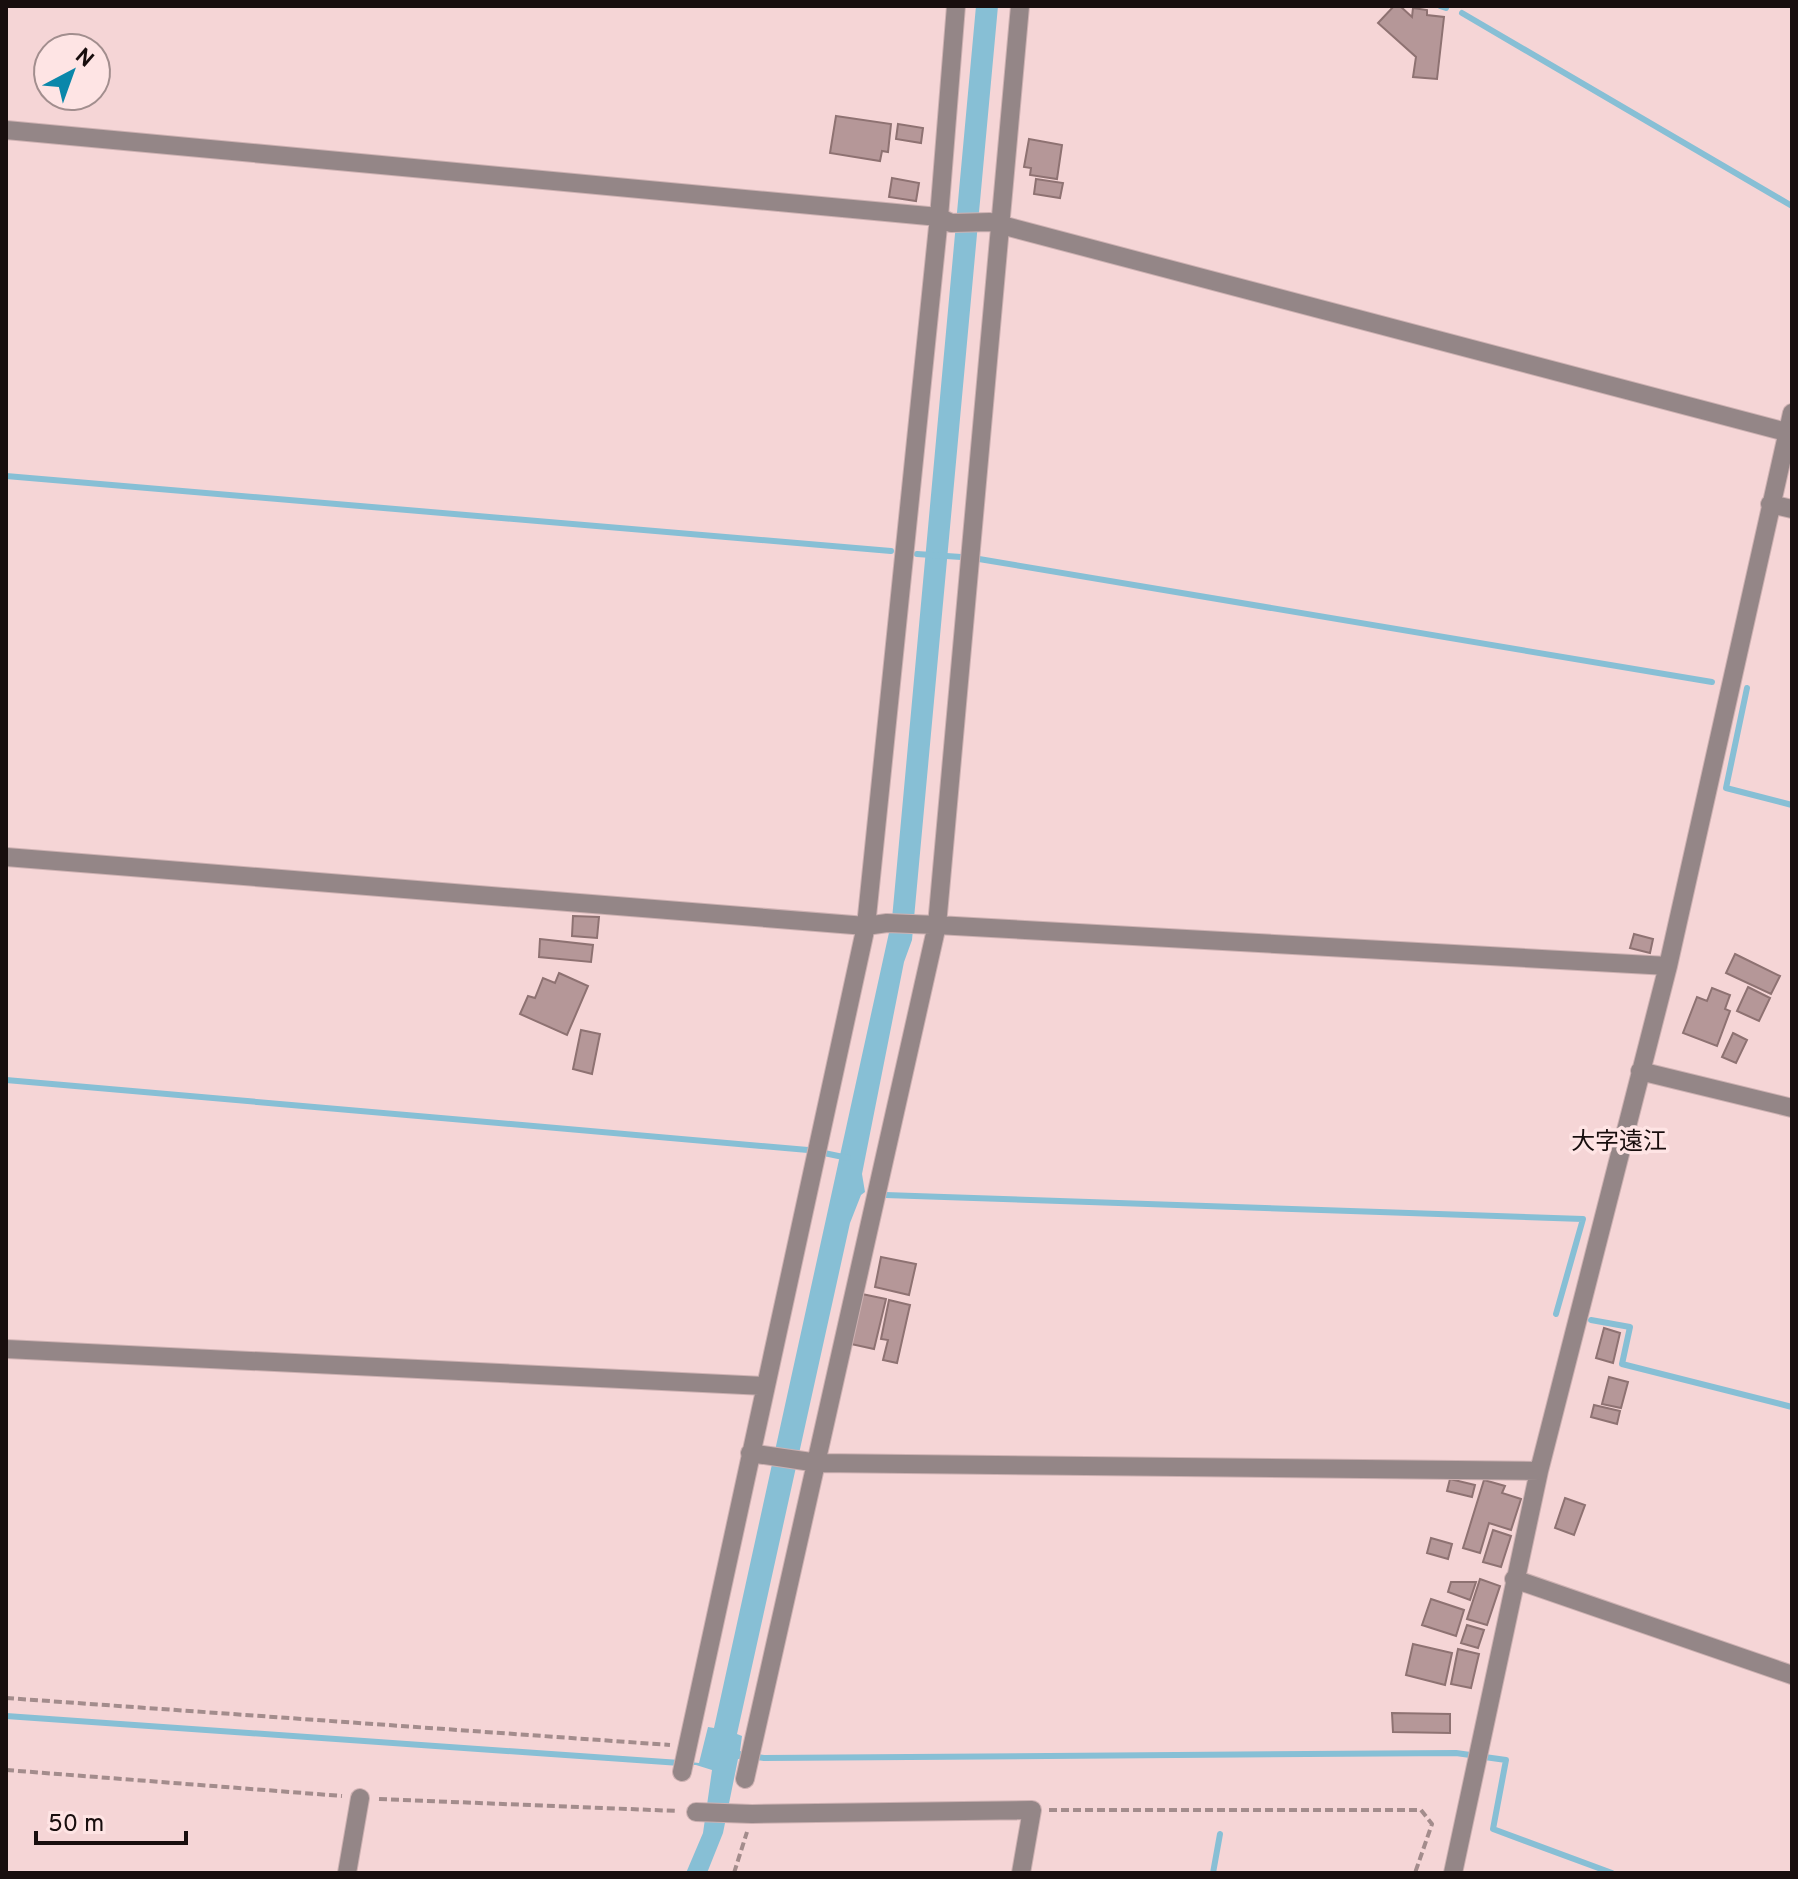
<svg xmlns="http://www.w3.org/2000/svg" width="1798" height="1879" font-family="Overpass,'Noto Sans JP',sans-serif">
	<rect width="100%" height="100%" fill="#f5d5d6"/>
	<path fill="#87bfd5" d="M976,6H998L912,940L904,962L862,1174L865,1192L861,1195L850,1223L737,1734L742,1736L740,1751L759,1755V1761L738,1759L723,1833L707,1873H686L703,1833L712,1770L696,1765H673L672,1760L699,1763L708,1727L714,1728L892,919Z"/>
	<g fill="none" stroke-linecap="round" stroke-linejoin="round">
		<path stroke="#87bfd5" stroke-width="6" d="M1440,6L1446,8
			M1462,13L1792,206
			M6,476L891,551
			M917,554L961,557
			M979,559L1712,682
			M1747,688L1726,788L1792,805
			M6,1080L808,1150
			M824,1153L848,1158
			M885,1195L1583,1219L1556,1314
			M1591,1320L1630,1327L1622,1364L1792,1407
			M6,1716L680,1763
			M751,1756L764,1758L1456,1753L1506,1760L1493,1829L1612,1873
			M1213,1873L1220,1834"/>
	</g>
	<path fill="#b59798" stroke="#8e7272" stroke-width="2" d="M1394,6H1400L1412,17L1413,8L1427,10V15L1444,17L1437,79L1413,77L1416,57L1378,23Z
		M836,116L891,124L888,152L882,151L880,161L830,153Z
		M898,124L923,128L921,143L896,139Z
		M1029,139L1062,145L1057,179L1030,175L1031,168L1024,167Z
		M892,178L919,183L916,201L889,197Z
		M1036,179L1063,183L1060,198L1034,194Z
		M573,916L599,917L597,938L572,936Z
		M1634,934L1653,939L1650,953L1630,948Z
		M540,939L593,945L591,962L539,957Z
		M1735,954L1780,976L1771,994L1726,973Z
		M559,973L588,986L567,1035L520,1014L528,996L535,998L543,978L555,983Z
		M1748,987L1770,998L1759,1021L1737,1011Z
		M1712,988L1730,995L1725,1009L1730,1011L1717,1046L1683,1033L1697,997L1707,1001Z
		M581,1030L600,1034L592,1074L573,1069Z
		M1733,1033L1747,1040L1736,1063L1722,1057Z
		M881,1257L916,1264L909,1295L875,1287Z
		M862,1294L886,1299L874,1349L851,1344Z
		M889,1300L910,1305L897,1363L883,1360L888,1340L881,1339Z
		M1604,1328L1620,1333L1613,1363L1596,1358Z
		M1609,1377L1628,1382L1621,1408L1602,1404Z
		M1594,1405L1620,1411L1617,1424L1591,1417Z
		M1450,1479L1475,1485L1472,1497L1447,1491Z
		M1484,1480L1505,1486L1502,1493L1521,1499L1511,1530L1489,1523L1480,1553L1463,1548Z
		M1565,1498L1585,1505L1574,1535L1555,1528Z
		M1493,1530L1511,1536L1501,1567L1483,1562Z
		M1431,1538L1452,1544L1448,1559L1427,1553Z
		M1480,1579L1500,1586L1487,1625L1467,1619Z
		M1451,1582H1476L1470,1600L1448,1592Z
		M1431,1599L1464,1610L1456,1636L1422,1625Z
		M1467,1625L1484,1630L1478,1648L1461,1643Z
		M1413,1644L1452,1653L1445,1685L1406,1675Z
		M1458,1649L1479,1654L1471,1688L1451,1684Z
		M1392,1713L1450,1714V1733L1393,1732Z"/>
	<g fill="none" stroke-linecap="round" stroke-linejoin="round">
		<defs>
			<path id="minor" d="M6,130L939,217L951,223L990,222L1786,432
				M1770,504L1792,509
				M6,857L866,926L887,923L937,925L1668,966
				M1640,1071L1792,1108
				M6,1349L765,1386
				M750,1453L818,1463L1539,1471
				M1514,1579L1792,1675
				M682,1772L866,926L939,217L956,6
				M745,1779L937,925L1020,6
				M696,1812L752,1814L1032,1810L1021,1873
				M347,1873L360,1798
				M1453,1873L1539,1471L1668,966L1792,413"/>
		</defs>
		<use href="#minor" stroke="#cdb1b2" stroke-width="20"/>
		<path stroke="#a38c8c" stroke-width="4" stroke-dasharray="8 4" stroke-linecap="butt" d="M6,1698L670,1745
			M6,1770L342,1796
			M379,1799L678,1811
			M1049,1810H1421L1432,1824L1415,1873
			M734,1873L747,1832"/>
		<use href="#minor" stroke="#948687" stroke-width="18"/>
	</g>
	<g text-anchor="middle" stroke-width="7" stroke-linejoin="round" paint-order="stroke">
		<g font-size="24" fill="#180e0e" stroke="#fee4e4">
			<text x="1619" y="1149">大字遠江</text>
		</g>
	</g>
	<rect width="1798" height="1879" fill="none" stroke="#180e0e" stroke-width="16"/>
	<g transform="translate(72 72) rotate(41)"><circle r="38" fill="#fee4e4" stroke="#a28e8e" stroke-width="2"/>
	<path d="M0-6L14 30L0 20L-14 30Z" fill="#0a87aa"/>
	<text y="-12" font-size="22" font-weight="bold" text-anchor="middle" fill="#180e0e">N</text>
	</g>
	<path d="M36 1831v12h150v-12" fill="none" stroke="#180e0e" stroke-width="4"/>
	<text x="48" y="1831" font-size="24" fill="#180e0e" stroke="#fee4e4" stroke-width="6" paint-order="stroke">50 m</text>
</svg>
